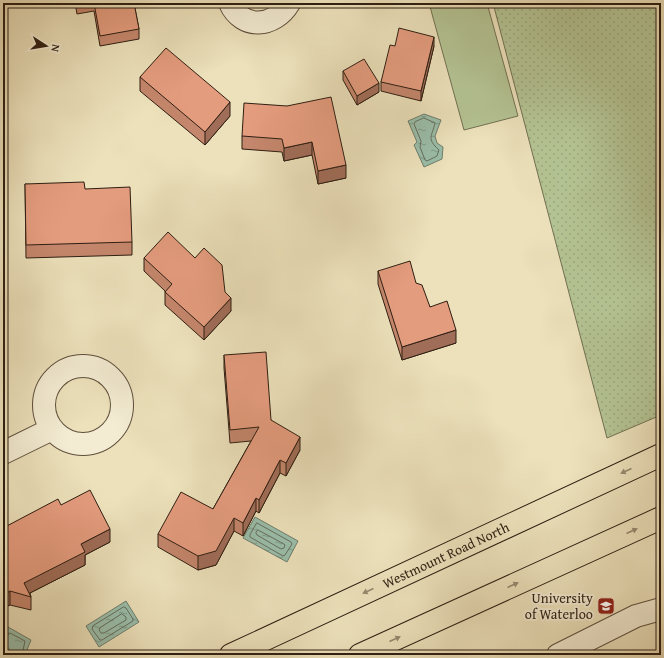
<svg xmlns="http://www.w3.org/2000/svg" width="664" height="658" font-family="'Gentium Book Plus',serif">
	<defs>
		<pattern id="grass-dots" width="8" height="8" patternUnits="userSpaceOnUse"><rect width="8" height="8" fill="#b4c393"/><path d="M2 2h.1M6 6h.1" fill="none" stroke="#9ba77e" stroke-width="1.8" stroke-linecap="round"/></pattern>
		<pattern id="water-ripples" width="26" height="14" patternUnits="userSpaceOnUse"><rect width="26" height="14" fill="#9abeaa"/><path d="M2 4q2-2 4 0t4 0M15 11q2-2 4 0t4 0" fill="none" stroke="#7e9a89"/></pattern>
	</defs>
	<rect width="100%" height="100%" fill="#ece1bb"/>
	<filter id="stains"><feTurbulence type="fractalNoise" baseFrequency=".005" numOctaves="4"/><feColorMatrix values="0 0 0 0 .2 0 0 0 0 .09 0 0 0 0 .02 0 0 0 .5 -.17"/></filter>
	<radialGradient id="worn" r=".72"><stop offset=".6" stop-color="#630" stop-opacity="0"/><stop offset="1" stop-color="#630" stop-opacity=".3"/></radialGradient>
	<path fill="url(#grass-dots)" stroke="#717052" d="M493,3H661V415L607,438Z"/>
	<path fill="#b4c393" stroke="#717052" d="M429,3H487L518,116L464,130Z"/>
	<path fill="url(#water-ripples)" stroke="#6f7e6d" d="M424,114L441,120L435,136L437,143L443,147L442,159L424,167L414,145L417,142L408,121Z
		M255,517L298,541L287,562L243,538Z
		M126,601L139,622L99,647L86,626Z
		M8,627L31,640L25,655H3V634Z"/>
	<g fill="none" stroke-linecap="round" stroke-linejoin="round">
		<path stroke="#646e5e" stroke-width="1" d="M424,118L435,123C432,137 426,138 439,150L437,156L427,161L425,160L420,147L421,141L414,124L415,122Z
			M257,523L291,542L292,544L285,555L283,556L250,537V535Z
			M258,530L284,544L285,545L284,548L281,549L257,535L256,533Z
			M124,607L126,608L133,619V621L102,640H100L92,629L93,626Z
			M122,614L126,617V620L104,633H101L99,630L100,628Z
			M3,636L10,633L25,641L22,655"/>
		<defs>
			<path id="minor" d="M230,3C242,30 274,28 289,3
				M44 405a39 39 0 1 1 78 0a39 39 0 1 1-78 0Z
				M3,453L52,429
				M558,655L636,616L661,609"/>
			<g id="major">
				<path id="s1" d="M231,655L661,455"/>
				<path d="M360,655L661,518"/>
			</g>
		</defs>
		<use href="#minor" stroke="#5e4f3c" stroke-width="24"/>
		<use href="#major" stroke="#2e1e12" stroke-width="24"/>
		<use href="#minor" stroke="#f3ecd3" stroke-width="22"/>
		<use href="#major" stroke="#ece1bb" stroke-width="22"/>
	</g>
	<path fill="#c4866c" stroke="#2e1e12" d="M75,3H134L139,29V39L100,46L94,11L77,14Z
		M395,46H434L421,101L381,91V82Z
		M343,71L379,92L357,105L343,80Z
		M140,77L230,116L205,145L140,91Z
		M287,106L346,178L318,184L312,155L284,161L282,152L242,149V136Z
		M25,184L85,189L132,242V255L26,258Z
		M144,258L225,292L231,311L204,340L165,305V291L144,271Z
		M378,271L416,283L430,307L456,343L402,360L378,284Z
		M224,355L271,420L300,450L286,476L280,473L259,513L256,511L243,536L234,531L216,565L198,570L158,547V534L213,509L251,441L230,443L224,368Z
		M61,505L110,542L85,555V565L30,593L31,597V610L10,605L3,608V528Z"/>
	<path fill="#a06d58" stroke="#2e1e12" d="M434,37V46L421,101V91Z
		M379,83V92L357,105V96Z
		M230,102V116L205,145V132Z
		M312,142V155L284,161V148Z
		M346,165V178L318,184V171Z
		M231,298V311L204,340V327Z
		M4,318V331L3,332V319Z
		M456,330V343L402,360V347Z
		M300,437V450L286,476V463Z
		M280,460V473L259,513V500Z
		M256,498V511L243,536V523Z
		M234,518V531L216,565L198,570V556Z
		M110,529V542L85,555V565L26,595L24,583L81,544Z
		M10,591V605L3,608V595Z"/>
	<path fill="#e49c7e" stroke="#2e1e12" d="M76,3H88L77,5Z
		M94,3H134L139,29L100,36Z
		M399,28L434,37L421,91L381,82L390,45L395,46Z
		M166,48L230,102L205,132L140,77Z
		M364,59L379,83L357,96L343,71Z
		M331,97L346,165L318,171L312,142L284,148L282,139L242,136L244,103L287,106Z
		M84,182L85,189L130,187L132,242L26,245L25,184Z
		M168,232L195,258L204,248L222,265L225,292L231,298L204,327L165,292L172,284L144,258Z
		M410,261L416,283L422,285L430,307L447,301L456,330L402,347L378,271Z
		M266,352L271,420L300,437L286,463L280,460L259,500L256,498L243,523L234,518L216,551L198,556L158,534L181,492L213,509L259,427L230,430L224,355Z
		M90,490L110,529L81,544L85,552L24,583L31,597L10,591L3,595V528L58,499L61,505Z"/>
	<defs><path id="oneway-solid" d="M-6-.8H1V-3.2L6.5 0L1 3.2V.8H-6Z"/></defs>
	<g fill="#96896f">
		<use href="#oneway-solid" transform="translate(626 471) rotate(155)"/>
		<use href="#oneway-solid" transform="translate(632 531) rotate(-24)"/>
		<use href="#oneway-solid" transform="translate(513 585) rotate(-24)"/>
		<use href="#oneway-solid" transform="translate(368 591) rotate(155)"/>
		<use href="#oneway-solid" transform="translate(395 639) rotate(-24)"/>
	</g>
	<defs>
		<symbol id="university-square" viewBox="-11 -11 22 22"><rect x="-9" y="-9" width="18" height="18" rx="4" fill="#8f2418" stroke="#f3ecd3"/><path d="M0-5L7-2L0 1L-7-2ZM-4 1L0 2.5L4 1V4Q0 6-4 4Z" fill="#fff"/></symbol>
	</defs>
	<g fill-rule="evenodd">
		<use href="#university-square" x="596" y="596" width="20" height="20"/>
	</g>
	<g text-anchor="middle" stroke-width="3.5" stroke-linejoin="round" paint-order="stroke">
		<g font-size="14" fill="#2e1e12" stroke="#f3ecd3">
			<text dy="5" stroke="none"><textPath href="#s1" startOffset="237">Westmount Road North</textPath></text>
		</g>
		<g font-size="14" fill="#2e1e12" stroke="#f3ecd3" text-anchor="end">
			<text x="593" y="603">University<tspan x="593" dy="16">of Waterloo</tspan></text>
		</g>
	</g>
	<rect width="664" height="658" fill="none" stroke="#ece1bb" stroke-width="16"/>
	<rect x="4" y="4" width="656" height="650" fill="none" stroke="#2e1e12" stroke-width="2"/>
	<rect x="8" y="8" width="648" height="642" fill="none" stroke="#2e1e12"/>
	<g transform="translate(46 46) rotate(102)" stroke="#f3ecd3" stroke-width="3" paint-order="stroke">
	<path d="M0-3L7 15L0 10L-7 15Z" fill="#2e1e12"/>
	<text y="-6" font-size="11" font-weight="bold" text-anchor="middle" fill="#2e1e12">N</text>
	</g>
	<rect width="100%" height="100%" filter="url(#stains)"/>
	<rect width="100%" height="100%" fill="url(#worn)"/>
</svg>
